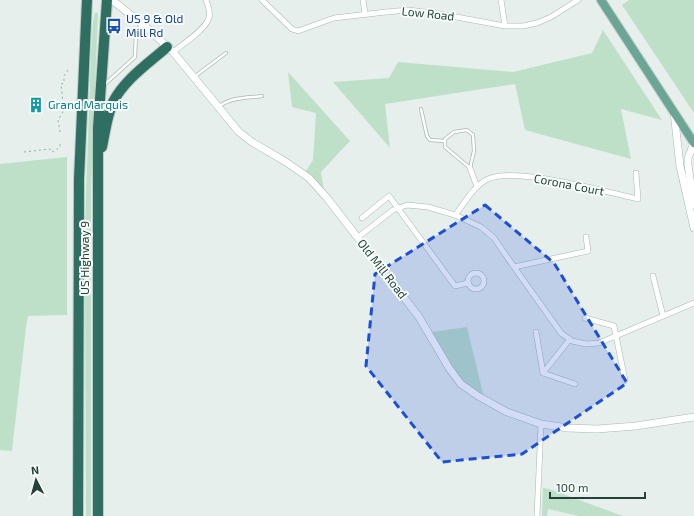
<svg xmlns="http://www.w3.org/2000/svg" width="694" height="516" font-family="'Exo 2',sans-serif">
	<rect width="100%" height="100%" fill="#e6efeb"/>
	<path fill="#bfe0c8" d="M629,0H694V113L622,5Z
		M95,12L98,13L91,189V516H86L85,225L91,51L93,21Z
		M603,30L662,120L621,109L631,159L525,130L515,84L385,104L390,148L333,82L389,78L398,62L513,72L592,53Z
		M288,72L350,141L321,172L324,191L306,171L313,160L316,113L292,107Z
		M67,157V315L28,316L26,327L12,451L0,450V164Z
		M467,327L484,398L466,384L452,367L432,332Z
		M543,488L549,489L623,516H579L548,509L547,516H542Z"/>
	<g fill="none" stroke-linecap="round" stroke-linejoin="round">
		<defs>
			<path id="lane" d="M194,77L226,53
				M104,85L135,57L136,33L141,25
				M219,107C229,97 249,98 262,96
				M421,109L427,136L430,140L445,141
				M467,130L473,135L474,151L470,168L445,147V139L454,132Z"/>
			<path id="street" d="M262,0L292,29L298,31L334,18L386,12L408,10L440,14L505,26H523L537,23L551,17L578,0
				M363,0L365,14
				M501,0L505,26
				M173,52C183,44 205,30 209,18C211,12 208,6 206,0
				M470,168L477,187
				M455,215C465,203 473,186 488,179C514,166 607,192 638,199L636,173
				M362,218L389,196L455,286L468,283
				M357,238L393,210L407,205L428,207L455,215L481,227L494,238L514,267L588,251L586,237
				M514,267L561,333L572,341L586,344L599,343L694,303
				M468 281a8 8 0 1 1 16 0a8 8 0 1 1-16 0Z
				M653,276L663,316
				M585,318L614,326L625,380
				M536,332L543,373
				M543,373L570,339
				M543,373L575,384
				M537,516L541,424"/>
			<path id="secondary" d="M112,0L146,27L173,52L239,132L252,142L286,162L309,178L327,198L419,317L449,368L461,384L478,396L507,412L541,424L568,428L597,429L636,426L694,417
				M674,112L680,166L694,228
				M694,143L688,158V165L694,205"/>
			<path id="primary" d="M601,0L694,143"/>
			<path id="highway" d="M102,147C105,132 107,116 113,102C125,79 149,63 167,47
				M78,516L79,179L87,0
				M98,516V128L107,0"/>
		</defs>
		<use href="#lane" stroke="#a8b8b2" stroke-width="4"/>
		<use href="#street" stroke="#a8b8b2" stroke-width="6"/>
		<use href="#secondary" stroke="#a4bbb3" stroke-width="8"/>
		<use href="#primary" stroke="#c2cac8" stroke-width="10"/>
		<use href="#highway" stroke="#c2cac8" stroke-width="12"/>
		<path stroke="#86b3a5" stroke-width="1" stroke-dasharray="2 3" stroke-linecap="butt" d="M60,132L58,120L63,112V103L61,84L64,83V76L68,70
			M24,152L50,149L52,152L56,150L60,147V144"/>
		<use href="#lane" stroke="#fff" stroke-width="2.5"/>
		<use href="#street" stroke="#fff" stroke-width="5"/>
		<use href="#secondary" stroke="#fff" stroke-width="7"/>
		<use href="#primary" stroke="#6aa596" stroke-width="8"/>
		<use href="#highway" stroke="#2f6f62" stroke-width="10"/>
	</g>
	<path fill="#1d4ed8" fill-opacity="0.2" stroke="#1d4ed8" stroke-width="3" stroke-dasharray="8 5" stroke-linejoin="round" d="M485,205L554,263L627,383L522,454L442,462L366,366L375,274Z"/>
	<defs>
		<symbol id="bus-bare" viewBox="-9 -9 18 18"><path d="M-5-6H5V4H4V6H2V4H-2V6H-4V4H-5ZM-3.5-4V0h7V-4ZM-3.5 1.2v1.5H-2V1.2ZM2 1.2v1.5H3.5V1.2Z" fill="#1a4fb4" stroke="#f7fbf9" stroke-width="2.5" paint-order="stroke"/></symbol>
		<symbol id="building-bare" viewBox="-9 -9 18 18"><path d="M-4-6H4V6H1V3H-1V6H-4ZM-2.5-4.3h1.7v1.8h-1.7ZM.8-4.3h1.7v1.8H.8ZM-2.5-1h1.7V.8h-1.7ZM.8-1h1.7V.8H.8Z" fill="#0f9aa8" stroke="#f7fbf9" stroke-width="2.5" paint-order="stroke"/></symbol>
	</defs>
	<g fill-rule="evenodd">
		<use href="#bus-bare" x="103" y="15" width="22" height="22"/>
		<use href="#building-bare" x="25" y="94" width="22" height="22"/>
	</g>
	<g text-anchor="middle" stroke-width="4" stroke-linejoin="round" paint-order="stroke">
		<g font-size="12" fill="#24423a" stroke="#f7fbf9">
			<text transform="translate(428 14) rotate(6)" y="4">Low Road</text>
			<text transform="translate(569 185) rotate(11)" y="4">Corona Court</text>
			<text transform="translate(85 258) rotate(-90)" y="4">US Highway 9</text>
			<text transform="translate(382 269) rotate(52)" y="4">Old Mill Road</text>
		</g>
		<g font-size="12" fill="#164399" stroke="#f7fbf9" text-anchor="start">
			<text x="126" y="23">US 9 &amp; Old<tspan x="126" dy="14">Mill Rd</tspan></text>
		</g>
		<g font-size="12" fill="#0d838f" stroke="#f7fbf9" text-anchor="start">
			<text x="48" y="109">Grand Marquis</text>
		</g>
	</g>
	<g transform="translate(36 480) rotate(354)" stroke="#f7fbf9" stroke-width="3" paint-order="stroke">
	<path d="M0-3L7 15L0 10L-7 15Z" fill="#24423a"/>
	<text y="-6" font-size="11" font-weight="bold" text-anchor="middle" fill="#24423a">N</text>
	</g>
	<path d="M550 492v6h95v-6" fill="none" stroke="#24423a" stroke-width="2"/>
	<text x="556" y="492" font-size="12" fill="#24423a" stroke="#f7fbf9" stroke-width="3" paint-order="stroke">100 m</text>
</svg>
